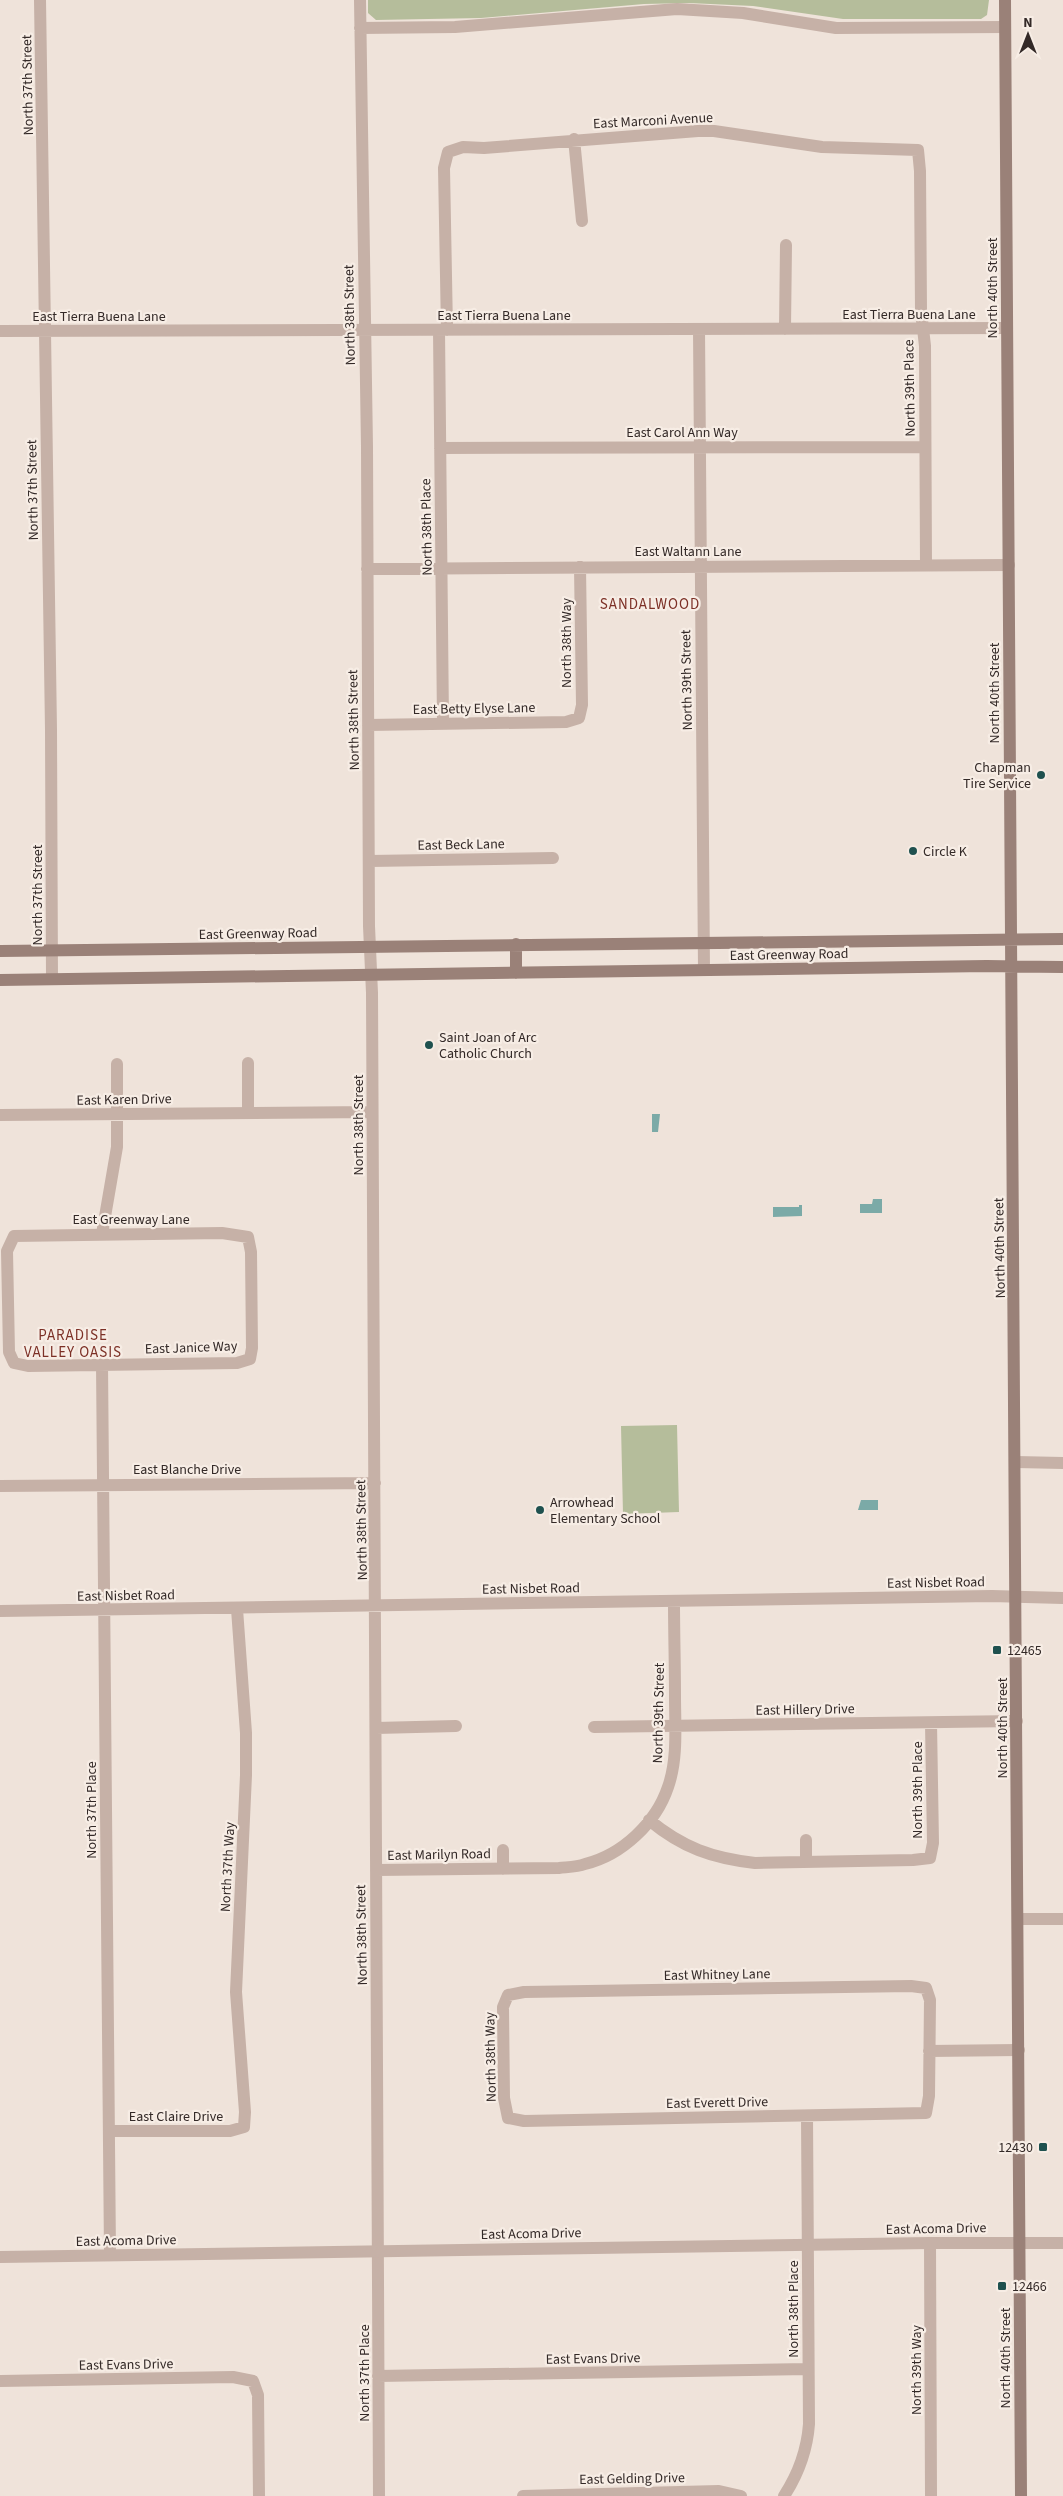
<svg xmlns="http://www.w3.org/2000/svg" width="1063" height="2496" font-family="'Source Sans 3',sans-serif">
	<rect width="100%" height="100%" fill="#efe3da"/>
	<path fill="#b5bd9b" d="M368,0H989L987,15L981,19H843L753,6L689,3L644,4L481,18L376,20L368,13Z
		M677,1425L679,1512L623,1514L621,1426Z"/>
	<path fill="#7baaa7" d="M652,1114H660L658,1132H652Z
		M873,1199H882V1213H860V1204H872Z
		M799,1205H802V1216L773,1217V1207H799Z
		M861,1500H878V1510H858Z"/>
	<g fill="none" stroke-linecap="round" stroke-linejoin="round">
		<path stroke="#c6b1a7" stroke-width="12" d="M40,0L51,730L52,979
			M360,0L367,447L369,926L372,993L379,2496
			M360,28L455,27L677,9L743,13L836,28L1005,27
			M574,139L582,221
			M699,329L704,970
			M785,329L786,245
			M439,330L443,723
			M447,330L444,168L448,152L463,147L484,148L698,131H714L822,147L918,150L920,171L921,311L925,346L926,565
			M0,331L1007,328
			M440,448L925,447
			M367,569L1009,565
			M368,725L566,722L579,718L582,705L580,567
			M370,861L553,858
			M248,1063V1113
			M0,1115L372,1112
			M222,1233L248,1237L251,1252L252,1348L250,1359L237,1363L28,1366L14,1363L9,1352L7,1251L14,1236Z
			M102,1234L117,1147V1064
			M102,1364L110,2255
			M1015,1462L1063,1463
			M0,1486L375,1483
			M0,1611L992,1596L1063,1598
			M594,1727L1017,1721
			M376,1728L456,1726
			M649,1820C683,1848 712,1858 755,1863L913,1860L930,1858L933,1843L931,1723
			M806,1840V1862
			M503,1850V1869
			M376,1870L559,1868C568,1867 577,1867 585,1864C622,1855 656,1823 668,1787C678,1759 675,1726 675,1696C675,1664 674,1633 674,1601
			M1018,1919H1063
			M911,1986L926,1988L930,2000L929,2096L926,2113L524,2121L508,2118L504,2098L503,2007L508,1995L524,1992Z
			M929,2051L1019,2050
			M109,2131H230L244,2127L245,2112L236,1992L246,1775V1733L237,1609
			M930,2243L931,2496
			M378,2376L808,2369
			M0,2381L233,2377L253,2381L258,2395L259,2496
			M523,2496L719,2491L741,2496
			M784,2496C799,2473 807,2451 809,2424L807,2116"/>
		<path stroke="#c6b1a7" stroke-width="12" d="M0,2257L930,2243H1063"/>
		<path stroke="#9a8178" stroke-width="12" d="M1005,0L1021,2496
			M516,944V973
			M0,951L1063,939
			M0,980L987,966L1063,967"/>
	</g>
	<g fill="#1f514f" stroke="#f7ede5" stroke-width="2">
		<circle cx="1041" cy="775" r="5"/>
		<circle cx="913" cy="851" r="5"/>
		<circle cx="429" cy="1045" r="5"/>
		<circle cx="540" cy="1510" r="5"/>
		<rect x="992" y="1645" width="10" height="10" rx="2.5"/>
		<rect x="1038" y="2142" width="10" height="10" rx="2.5"/>
		<rect x="997" y="2281" width="10" height="10" rx="2.5"/>
	</g>
	<g text-anchor="middle" stroke-width="4.5" stroke-linejoin="round" paint-order="stroke">
		<g font-size="14" fill="#332927" stroke="#f7ede5">
			<text transform="translate(27 85) rotate(-91)" y="5">North 37th Street</text>
			<text transform="translate(653 120) rotate(-3)" y="5">East Marconi Avenue</text>
			<text transform="translate(992 288) rotate(-90)" y="5">North 40th Street</text>
			<text x="909" y="319">East Tierra Buena Lane</text>
			<text transform="translate(349 315) rotate(-91)" y="5">North 38th Street</text>
			<text x="504" y="320">East Tierra Buena Lane</text>
			<text x="99" y="321">East Tierra Buena Lane</text>
			<text transform="translate(909 388) rotate(-91)" y="5">North 39th Place</text>
			<text x="682" y="437">East Carol Ann Way</text>
			<text transform="translate(32 490) rotate(-91)" y="5">North 37th Street</text>
			<text transform="translate(426 527) rotate(-91)" y="5">North 38th Place</text>
			<text x="688" y="556">East Waltann Lane</text>
			<text transform="translate(566 643) rotate(-90)" y="5">North 38th Way</text>
			<text transform="translate(686 680) rotate(-91)" y="5">North 39th Street</text>
			<text transform="translate(994 693) rotate(-90)" y="5">North 40th Street</text>
			<text transform="translate(474 708) rotate(-1)" y="5">East Betty Elyse Lane</text>
			<text transform="translate(353 720) rotate(-91)" y="5">North 38th Street</text>
			<text transform="translate(461 844) rotate(-1)" y="5">East Beck Lane</text>
			<text transform="translate(37 895) rotate(-90)" y="5">North 37th Street</text>
			<text transform="translate(258 933) rotate(-1)" y="5">East Greenway Road</text>
			<text transform="translate(789 954) rotate(-1)" y="5">East Greenway Road</text>
			<text transform="translate(124 1099) rotate(-1)" y="5">East Karen Drive</text>
			<text transform="translate(358 1125) rotate(-90)" y="5">North 38th Street</text>
			<text x="131" y="1224">East Greenway Lane</text>
			<text transform="translate(999 1248) rotate(-91)" y="5">North 40th Street</text>
			<text transform="translate(191 1347) rotate(-2)" y="5">East Janice Way</text>
			<text x="187" y="1474">East Blanche Drive</text>
			<text transform="translate(361 1530) rotate(-91)" y="5">North 38th Street</text>
			<text transform="translate(936 1582) rotate(-1)" y="5">East Nisbet Road</text>
			<text transform="translate(531 1588) rotate(-1)" y="5">East Nisbet Road</text>
			<text transform="translate(126 1595) rotate(-1)" y="5">East Nisbet Road</text>
			<text transform="translate(805 1709) rotate(-1)" y="5">East Hillery Drive</text>
			<text transform="translate(658 1713) rotate(-89)" y="5">North 39th Street</text>
			<text transform="translate(1002 1728) rotate(-90)" y="5">North 40th Street</text>
			<text transform="translate(917 1790) rotate(-90)" y="5">North 39th Place</text>
			<text transform="translate(91 1810) rotate(-90)" y="5">North 37th Place</text>
			<text transform="translate(439 1854) rotate(-1)" y="5">East Marilyn Road</text>
			<text transform="translate(227 1867) rotate(-87)" y="5">North 37th Way</text>
			<text transform="translate(361 1935) rotate(-91)" y="5">North 38th Street</text>
			<text transform="translate(717 1974) rotate(-1)" y="5">East Whitney Lane</text>
			<text transform="translate(490 2057) rotate(-91)" y="5">North 38th Way</text>
			<text transform="translate(717 2102) rotate(-1)" y="5">East Everett Drive</text>
			<text x="176" y="2121">East Claire Drive</text>
			<text transform="translate(936 2228) rotate(-1)" y="5">East Acoma Drive</text>
			<text transform="translate(531 2233) rotate(-1)" y="5">East Acoma Drive</text>
			<text transform="translate(126 2240) rotate(-1)" y="5">East Acoma Drive</text>
			<text transform="translate(793 2309) rotate(-90)" y="5">North 38th Place</text>
			<text transform="translate(593 2358) rotate(-1)" y="5">East Evans Drive</text>
			<text transform="translate(1005 2358) rotate(-90)" y="5">North 40th Street</text>
			<text transform="translate(126 2364) rotate(-1)" y="5">East Evans Drive</text>
			<text transform="translate(916 2370) rotate(-90)" y="5">North 39th Way</text>
			<text transform="translate(364 2373) rotate(-90)" y="5">North 37th Place</text>
			<text transform="translate(632 2478) rotate(-1)" y="5">East Gelding Drive</text>
		</g>
		<g font-size="14" fill="#332927" stroke="#f7ede5" text-anchor="start">
			<text x="1031" y="772" text-anchor="end">Chapman<tspan x="1031" dy="16">Tire Service</tspan></text>
			<text x="923" y="856">Circle K</text>
			<text x="439" y="1042">Saint Joan of Arc<tspan x="439" dy="16">Catholic Church</tspan></text>
			<text x="550" y="1507">Arrowhead<tspan x="550" dy="16">Elementary School</tspan></text>
			<text x="1007" y="1655">12465</text>
			<text x="1033" y="2152" text-anchor="end">12430</text>
			<text x="1012" y="2291">12466</text>
		</g>
		<g font-size="15" letter-spacing="1" fill="#7c3026" stroke="#f7ede5">
			<text x="650" y="609">SANDALWOOD</text>
			<text x="73" y="1340">PARADISE<tspan x="73" dy="17">VALLEY OASIS</tspan></text>
		</g>
	</g>
	<g transform="translate(1028 35)" stroke="#f7ede5" stroke-width="4" paint-order="stroke">
	<path d="M0-4L9 19L0 12L-9 19Z" fill="#332927"/>
	<text y="-8" font-size="14" font-weight="bold" text-anchor="middle" fill="#332927">N</text>
	</g>
</svg>
